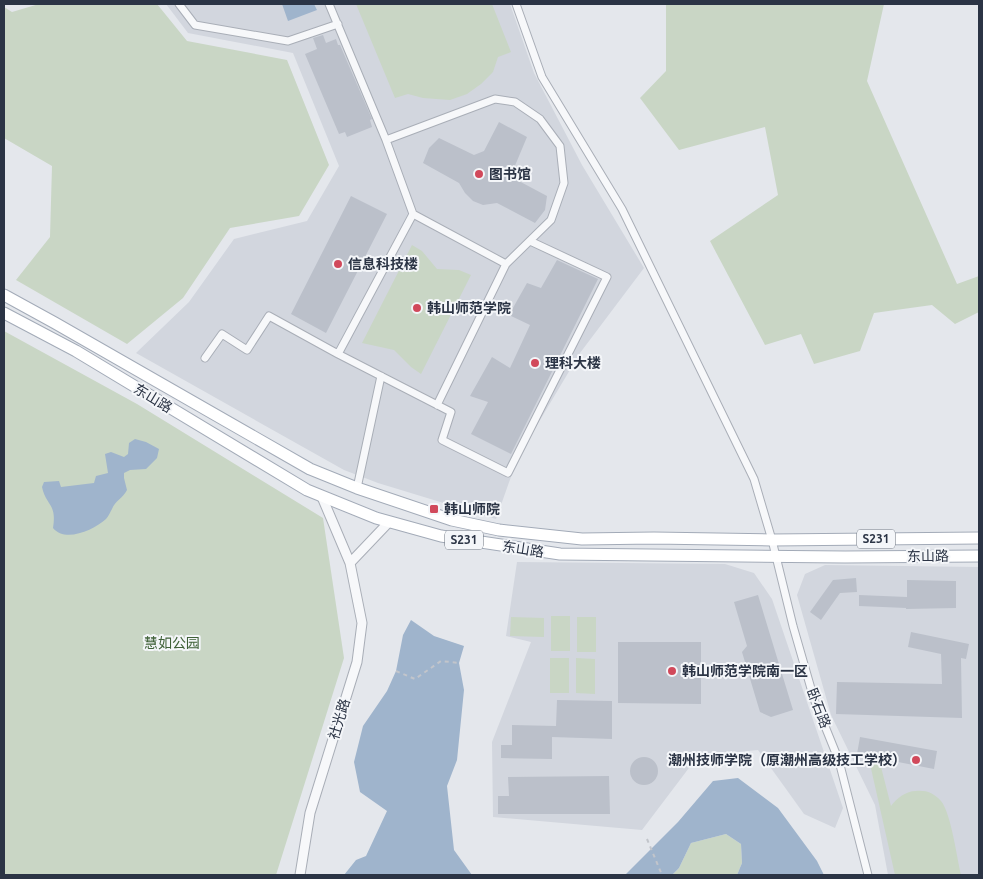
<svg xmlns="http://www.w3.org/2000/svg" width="983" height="879" font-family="Ubuntu,'Noto Sans SC',sans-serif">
	<rect width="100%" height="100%" fill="#e4e7ec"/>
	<path fill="#d2d6de" d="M166,4H510L534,73L582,165L644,268L580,353L518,457L496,519L378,483L344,470L136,353L189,302L234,239L307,221L339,166L293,53L188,33Z
		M517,562L725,564L754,573L772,599L843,808L835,828L804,814L758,750L698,756L642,830L493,817L492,742L531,642L506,636Z
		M825,565L979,567V875H888L875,805L831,715L797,595L805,574Z"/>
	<path fill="#c9d6c5" d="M39,4H157L187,41L287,60L329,165L299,216L230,228L183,298L127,344L16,280L50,237L52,166L4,138V7L12,12Z
		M356,4H492L511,52L498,57L493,72L481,84L467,94L450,100L423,98L408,94L395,98Z
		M666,4H884L867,81L957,284L979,276V312L955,324L932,305L874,313L860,351L814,364L801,334L765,345L710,241L778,195L765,127L679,150L640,98L666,71Z
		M412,245L422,251L437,269L459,270L471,275L421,374L411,367L394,350L362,343Z
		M4,331L137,404L323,518L344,658L276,875H4Z
		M551,616H570V651H551Z
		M511,617L544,618V637L510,636Z
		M577,617H596V652H577Z
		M550,658H569V693H550Z
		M576,658L595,659V694L576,693Z
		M880,763L891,806C897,798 906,791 916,791C926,790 934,793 941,801C951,813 957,858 961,875H895L870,764Z
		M726,834L741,844L742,863L737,875H672L679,868L691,843Z"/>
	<path fill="#9fb4cc" d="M282,4H314L317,10L288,21Z
		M135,439L146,442L159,449L157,458L146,469L130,470L124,473V478L127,490C123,498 115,501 112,509C110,512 109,516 106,519C94,530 65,543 53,528C57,503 46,506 42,487L44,482L59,481L61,487L94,483L96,476L108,473L105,454L111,452L124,457L128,454L129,443Z
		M411,620L434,636L464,646L459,663L464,690L457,760L447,786L454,850L472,875H344L356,860L366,856L387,811L360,792L354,762L363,726L387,691L396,671L403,635Z
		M738,778L778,808L817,861L824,875H737L742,863L741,844L726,834L691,843L679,868L672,875H625L678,822L713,781Z"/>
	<path fill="#bbc0ca" d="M323,35L326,43L336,39L338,45H340L372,119L370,120L372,127L347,137L345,132L339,134L305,54L317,49L313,38Z
		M499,122L527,137L514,168L517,180L547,196L545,210L535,223L497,203L483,205L473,201L465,193L459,183L423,163L429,148L439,138L474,155L484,151Z
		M351,196L387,214L326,333L291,314Z
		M557,260L598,279L511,454L471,434L488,402L470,396L492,357L510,368L530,325L509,315L527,283L541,288Z
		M856,578L857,592L840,593L821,620L810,612L833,580Z
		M907,580L956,581V608L906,609V608L859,606V595L907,597Z
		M758,595L793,710L771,717L760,712L742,652L747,646L734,602Z
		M911,632L969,644L966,659L961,658L962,718L836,714L837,682L942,684L941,654L908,647Z
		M618,642H701V704L618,703Z
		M557,700L612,701V739L552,737V759L501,758V745H512V725L556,726Z
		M860,737L937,751L934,769L857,754Z
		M630 771a14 14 0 1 1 28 0a14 14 0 1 1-28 0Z
		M609,776L610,814H498V796H509L508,777Z"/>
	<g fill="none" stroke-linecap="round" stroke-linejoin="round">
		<defs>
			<path id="minor" d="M179,4L195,25L288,41L338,24
				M329,4L386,140L413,214L506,264L551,220L564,183L560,146L540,119L515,102L495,99L386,140
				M516,4L542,77L622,209L754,479L772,540L793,626L814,699L839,761L868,875
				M338,354L413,214
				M205,358L222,334L247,350L269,316L338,354L451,412L442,440L508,473L607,277L530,241
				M437,405L506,264
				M357,488L381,376"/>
			<path id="tertiary" d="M322,497L350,563L389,522
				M300,875L310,813L357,662L362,623L350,563"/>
			<path id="primary" d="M4,295L55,323L310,469L357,488L452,520L499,530L582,539L654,538L772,540L979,538
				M4,313L76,351L307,490L376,518L441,536L560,554L845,557L979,556"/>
		</defs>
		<use href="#minor" stroke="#a9aeb7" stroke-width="9"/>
		<use href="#tertiary" stroke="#a9aeb7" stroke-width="11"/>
		<use href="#primary" stroke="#a3abb8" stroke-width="13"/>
		<path stroke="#c2c5cb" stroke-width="2" stroke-dasharray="4 4" stroke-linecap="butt" d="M396,671L415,679L441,661L459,663
			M647,839L662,875"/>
		<use href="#minor" stroke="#f7f8fa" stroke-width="7"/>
		<use href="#tertiary" stroke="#f7f8fa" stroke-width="9"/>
		<use href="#primary" stroke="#fff" stroke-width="11"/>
	</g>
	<g fill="#d1495b" stroke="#f4f6f9" stroke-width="2">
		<circle cx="479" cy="174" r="5"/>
		<circle cx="338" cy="264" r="5"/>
		<circle cx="417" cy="308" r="5"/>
		<circle cx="535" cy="363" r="5"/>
		<rect x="429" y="504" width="10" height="10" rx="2.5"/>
		<circle cx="672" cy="671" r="5"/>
		<circle cx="916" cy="760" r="5"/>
	</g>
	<g text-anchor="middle" stroke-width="4" stroke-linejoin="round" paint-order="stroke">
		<g fill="#f4f6f9" stroke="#676e7b" stroke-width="1">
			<rect x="857" y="529.5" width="38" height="19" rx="4"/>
			<rect x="445" y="530.5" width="38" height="19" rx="4"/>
		</g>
		<g font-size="12" font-weight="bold" fill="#2b3445">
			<text x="876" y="543">S231</text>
			<text x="464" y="544">S231</text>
		</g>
		<g font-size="14" font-weight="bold" fill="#2b3445" stroke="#f4f6f9" text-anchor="start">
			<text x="489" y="179">图书馆</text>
			<text x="348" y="269">信息科技楼</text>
			<text x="427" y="313">韩山师范学院</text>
			<text x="545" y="368">理科大楼</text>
			<text x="444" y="514">韩山师院</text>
			<text x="682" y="676">韩山师范学院南一区</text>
			<text x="906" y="765" text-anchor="end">潮州技师学院（原潮州高级技工学校）</text>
		</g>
		<g font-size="14" fill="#2b3445" stroke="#f4f6f9">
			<text transform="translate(153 398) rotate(31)" y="5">东山路</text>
			<text transform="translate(523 549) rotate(9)" y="5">东山路</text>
			<text transform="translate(928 556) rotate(-1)" y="5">东山路</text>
			<text transform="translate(819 708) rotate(69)" y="5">卧石路</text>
			<text transform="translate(339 719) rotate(-73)" y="5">社光路</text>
		</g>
		<g font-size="14" fill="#3f6138" stroke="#f4f6f9">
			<text x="172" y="648">慧如公园</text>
		</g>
	</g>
	<rect width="983" height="879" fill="none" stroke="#2b3445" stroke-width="10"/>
</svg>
